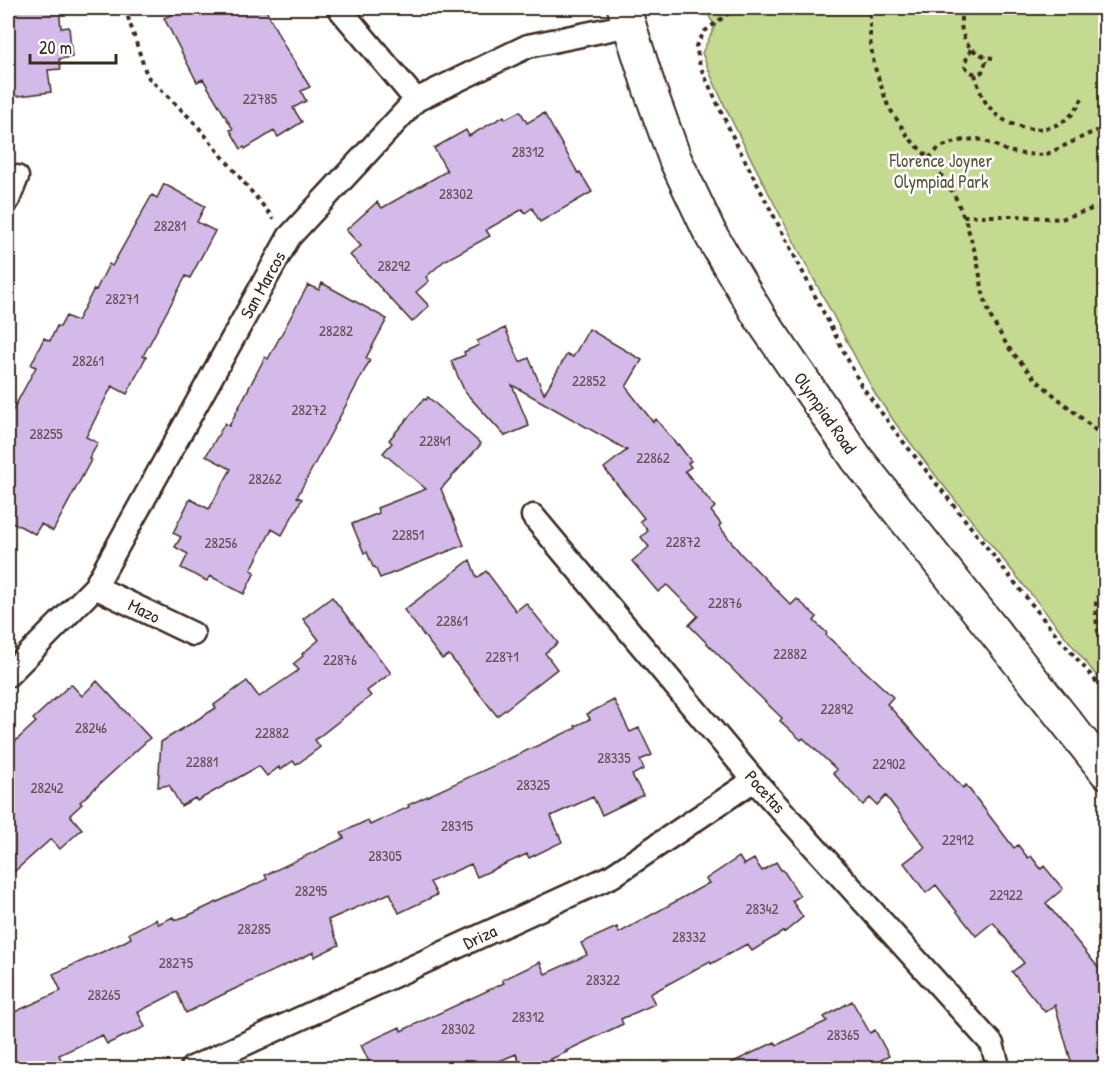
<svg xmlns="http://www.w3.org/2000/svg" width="1113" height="1076" font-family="'Patrick Hand',sans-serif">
	<rect width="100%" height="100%" fill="#fff"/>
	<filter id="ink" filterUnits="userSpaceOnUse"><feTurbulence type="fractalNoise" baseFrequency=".0167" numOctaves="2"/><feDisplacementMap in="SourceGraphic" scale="12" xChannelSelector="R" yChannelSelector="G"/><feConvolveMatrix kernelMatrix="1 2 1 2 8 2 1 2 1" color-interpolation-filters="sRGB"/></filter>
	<g filter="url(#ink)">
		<path fill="#c4da90" stroke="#808257" stroke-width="1.5" d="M704,8H1105V686L943,485L896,424L876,395L861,368C828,306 795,244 763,182C741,139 719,98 702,53L715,26Z"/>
		<path fill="#d3bae9" stroke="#3b2a1e" stroke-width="1.5" d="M8,8H59L61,28L69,27L72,57L59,59L61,69L48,70L51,92L11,97L8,71Z
			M185,8H265L285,47L310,87L301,91L306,101L293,108L302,122L278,137L274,131L245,149L244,147L241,149L230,130L233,129L203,79L197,82L164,18Z
			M520,111L527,123L544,113L578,173L580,172L592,192L540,222L532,208L525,213L523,209L486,230L490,236L444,261L426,277L429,281L416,292L429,306L412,322L350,255L361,246L346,230L377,202L382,208L447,171L434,148L466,130L469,136L504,116L505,119Z
			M164,184L205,206L197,222L215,231L190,278L186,276L143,356L146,357L127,394L112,386L86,437L98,443L89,459L91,460L53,531L41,524L35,534L8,520V419L36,367L31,365L44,338L50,341L57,326L60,327L66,316L77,321L94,289L96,290L109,264L112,266L152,195L157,198Z
			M322,283L387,319L366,358L370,360L297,497L302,499L282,535L272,529L251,570L255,572L244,594L210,576L207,581L181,568L188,554L175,547L181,537L173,533L190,499L209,509L231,469L206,456L225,423L229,426L265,357L268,359L308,285L319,290Z
			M505,328L520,362L529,358L544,394L567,354L573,357L589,329L642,360L626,387L653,422L656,419L677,445L678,444L691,461L688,463L691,467L685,471L715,507L711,511L721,524L719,526L741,554L791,605L797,599L817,617L814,621L827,633L826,635L893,697L887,704L963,788L966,785L1014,848L1018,845L1028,858L1031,856L1041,869L1044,866L1063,889L1046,903L1106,977V1068H1073L1055,1005L1045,1012L1012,972L1024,963L993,922L976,936L936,885L926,893L904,863L925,847L886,796L877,805L870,798L863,805L833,773L837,770L803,738L801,740L780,721L782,718L744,681L689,625L698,616L667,585L658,592L632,561L649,547L641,537L648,531L640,521L644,518L604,468L627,450L512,385L529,426L505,436L465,392L451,361L465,355L464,352L479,345L477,341Z
			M428,397L481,444L441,489L464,545L380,578L375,567H373L367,552L364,553L352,524L379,513L377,508L426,489L383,453L392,443L389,440L424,399L426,400Z
			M470,560L477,578L486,571L516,611L526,603L558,643L545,653L557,669L497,716L449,655L442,659L404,610Z
			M332,597L391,673L367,691L371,696L315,740L320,747L296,765L293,761L280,770L279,767L267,776L259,766L197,801L195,798L181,806L169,785L158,787L161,742L216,708L214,705L247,681L259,697L299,670L293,664L303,656L302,654L319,640L303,619Z
			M97,681L150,738L80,802L82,804L70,815L82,829L60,849L51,839L8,877V748L36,722L33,719L71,684L82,696Z
			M614,700L630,732L639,728L652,755L640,760L644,769L632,775L643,795L602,815L593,797L551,816L562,842L529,858L527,854L477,877L471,864L430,882L437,895L399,913L390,893L328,920L339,945L314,957V952L224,994L186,1013L177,992L138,1012L145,1027L107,1044L102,1035L59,1055L65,1068H8V1015L61,991L53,974L122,943L131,938L129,933L156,919L158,924L173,917L175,920L187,916L267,879L265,875L344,838L341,833L368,820L370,825L409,807L408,805L576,728L575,726L590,719L587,714Z
			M739,857L744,865L754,859L762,871L776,862L781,870H783L800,896L792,901L803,917L785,932L784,931L752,951L747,944L711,964L710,961L650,994L655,1004L621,1019L623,1024L566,1051L567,1052L551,1059L555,1068H522L516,1054L483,1068H372L361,1045L400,1027L401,1031L504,983L502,980L540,962L545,974L587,955L581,943L617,927L619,933L709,883L706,879Z
			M852,1001L870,1033L875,1030L889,1056L866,1068H721L775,1042L777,1045L827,1021L824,1017Z"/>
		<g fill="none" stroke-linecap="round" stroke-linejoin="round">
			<defs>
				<path id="street" d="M339,8L416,100
					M8,200L17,177
					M533,516L754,780L992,1044L998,1066L997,1068
					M95,587L193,634
					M8,675L95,587L289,237L416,100L528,46L630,25
					M192,1068L612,876L754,780"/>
				<path id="secondary" d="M624,8L650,90L675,159L711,235L759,316L857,459L1106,772"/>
			</defs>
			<use href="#street" stroke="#3b2a1e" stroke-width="27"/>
			<use href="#secondary" stroke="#3b2a1e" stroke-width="36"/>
			<path stroke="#3b2a1e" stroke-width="4" stroke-dasharray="4.5 4.5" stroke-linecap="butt" d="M125,8L147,76L195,123L274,219
				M747,8L729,13L705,31L696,46L700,66L734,139L861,385L898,435L1049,626L1106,693
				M877,8L870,15V40L874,65L888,106L909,138L929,158L954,194L966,222L977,259L983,293L990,316L1008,347L1035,379L1099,433L1106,436
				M962,8C958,32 965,54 993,58
				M971,49L967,57L965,66C970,73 973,75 982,72L986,62L985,56
				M975,74C978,86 982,99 990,108C1011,133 1052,137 1074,112C1078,106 1081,102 1083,96
				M929,158L940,147L949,144L964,140L978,139L993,144L1007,151L1023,154L1045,155L1093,132L1106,128
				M963,216H1017L1061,219L1095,208L1106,209
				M1106,587C1102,590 1099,594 1097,599C1093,610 1099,645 1106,655"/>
			<use href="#street" stroke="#fff" stroke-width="22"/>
			<use href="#secondary" stroke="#fff" stroke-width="32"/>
		</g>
	</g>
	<g text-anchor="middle" stroke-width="5" stroke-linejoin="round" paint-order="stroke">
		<g font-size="15" fill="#614e51">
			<text x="260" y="104">22785</text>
			<text x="528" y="157">28312</text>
			<text x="456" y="199">28302</text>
			<text x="170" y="231">28281</text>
			<text x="394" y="271">28292</text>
			<text x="122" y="304">28271</text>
			<text x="336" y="336">28282</text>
			<text x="88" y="366">28261</text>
			<text x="589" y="386">22852</text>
			<text x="309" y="415">28272</text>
			<text x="46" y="439">28255</text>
			<text x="435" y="446">22841</text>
			<text x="653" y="463">22862</text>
			<text x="265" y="484">28262</text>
			<text x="408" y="540">22851</text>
			<text x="683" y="547">22872</text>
			<text x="221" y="548">28256</text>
			<text x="725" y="608">22876</text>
			<text x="452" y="626">22861</text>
			<text x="790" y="659">22882</text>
			<text x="502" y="662">22871</text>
			<text x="340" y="665">22876</text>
			<text x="837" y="714">22892</text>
			<text x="91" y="733">28246</text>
			<text x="272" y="738">22882</text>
			<text x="614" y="763">28335</text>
			<text x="202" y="767">22881</text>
			<text x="889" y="769">22902</text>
			<text x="533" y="790">28325</text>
			<text x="47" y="793">28242</text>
			<text x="457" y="831">28315</text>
			<text x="958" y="845">22912</text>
			<text x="385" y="861">28305</text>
			<text x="311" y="896">28295</text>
			<text x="1006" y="900">22922</text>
			<text x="762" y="914">28342</text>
			<text x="254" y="934">28285</text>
			<text x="689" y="942">28332</text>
			<text x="176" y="968">28275</text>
			<text x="603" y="985">28322</text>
			<text x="104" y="1000">28265</text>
			<text x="528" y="1022">28312</text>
			<text x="458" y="1034">28302</text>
			<text x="843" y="1040">28365</text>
		</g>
		<g font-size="18" fill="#5d563a" stroke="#fff">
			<text x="941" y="167">Florence Joyner<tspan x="941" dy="21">Olympiad Park</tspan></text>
		</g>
		<g font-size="18" fill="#3b2a1e" stroke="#fff">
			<text transform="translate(263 285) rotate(-61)" y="6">San Marcos</text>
			<text transform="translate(825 413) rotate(55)" y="6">Olympiad Road</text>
			<text transform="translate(144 611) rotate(26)" y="6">Mazo</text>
			<text transform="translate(765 792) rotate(48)" y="6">Pocetas</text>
			<text transform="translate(480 937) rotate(-25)" y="6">Driza</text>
		</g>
	</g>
	<rect width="1113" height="1076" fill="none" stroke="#fff" stroke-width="30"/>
	<rect x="15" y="15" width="1083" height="1046" fill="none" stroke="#3b2a1e" stroke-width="2" filter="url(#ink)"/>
	<path d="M30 54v9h86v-9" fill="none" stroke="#3b2a1e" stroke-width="3"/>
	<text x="39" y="54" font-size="18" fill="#3b2a1e" stroke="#ffffff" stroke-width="4.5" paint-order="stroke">20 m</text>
</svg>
